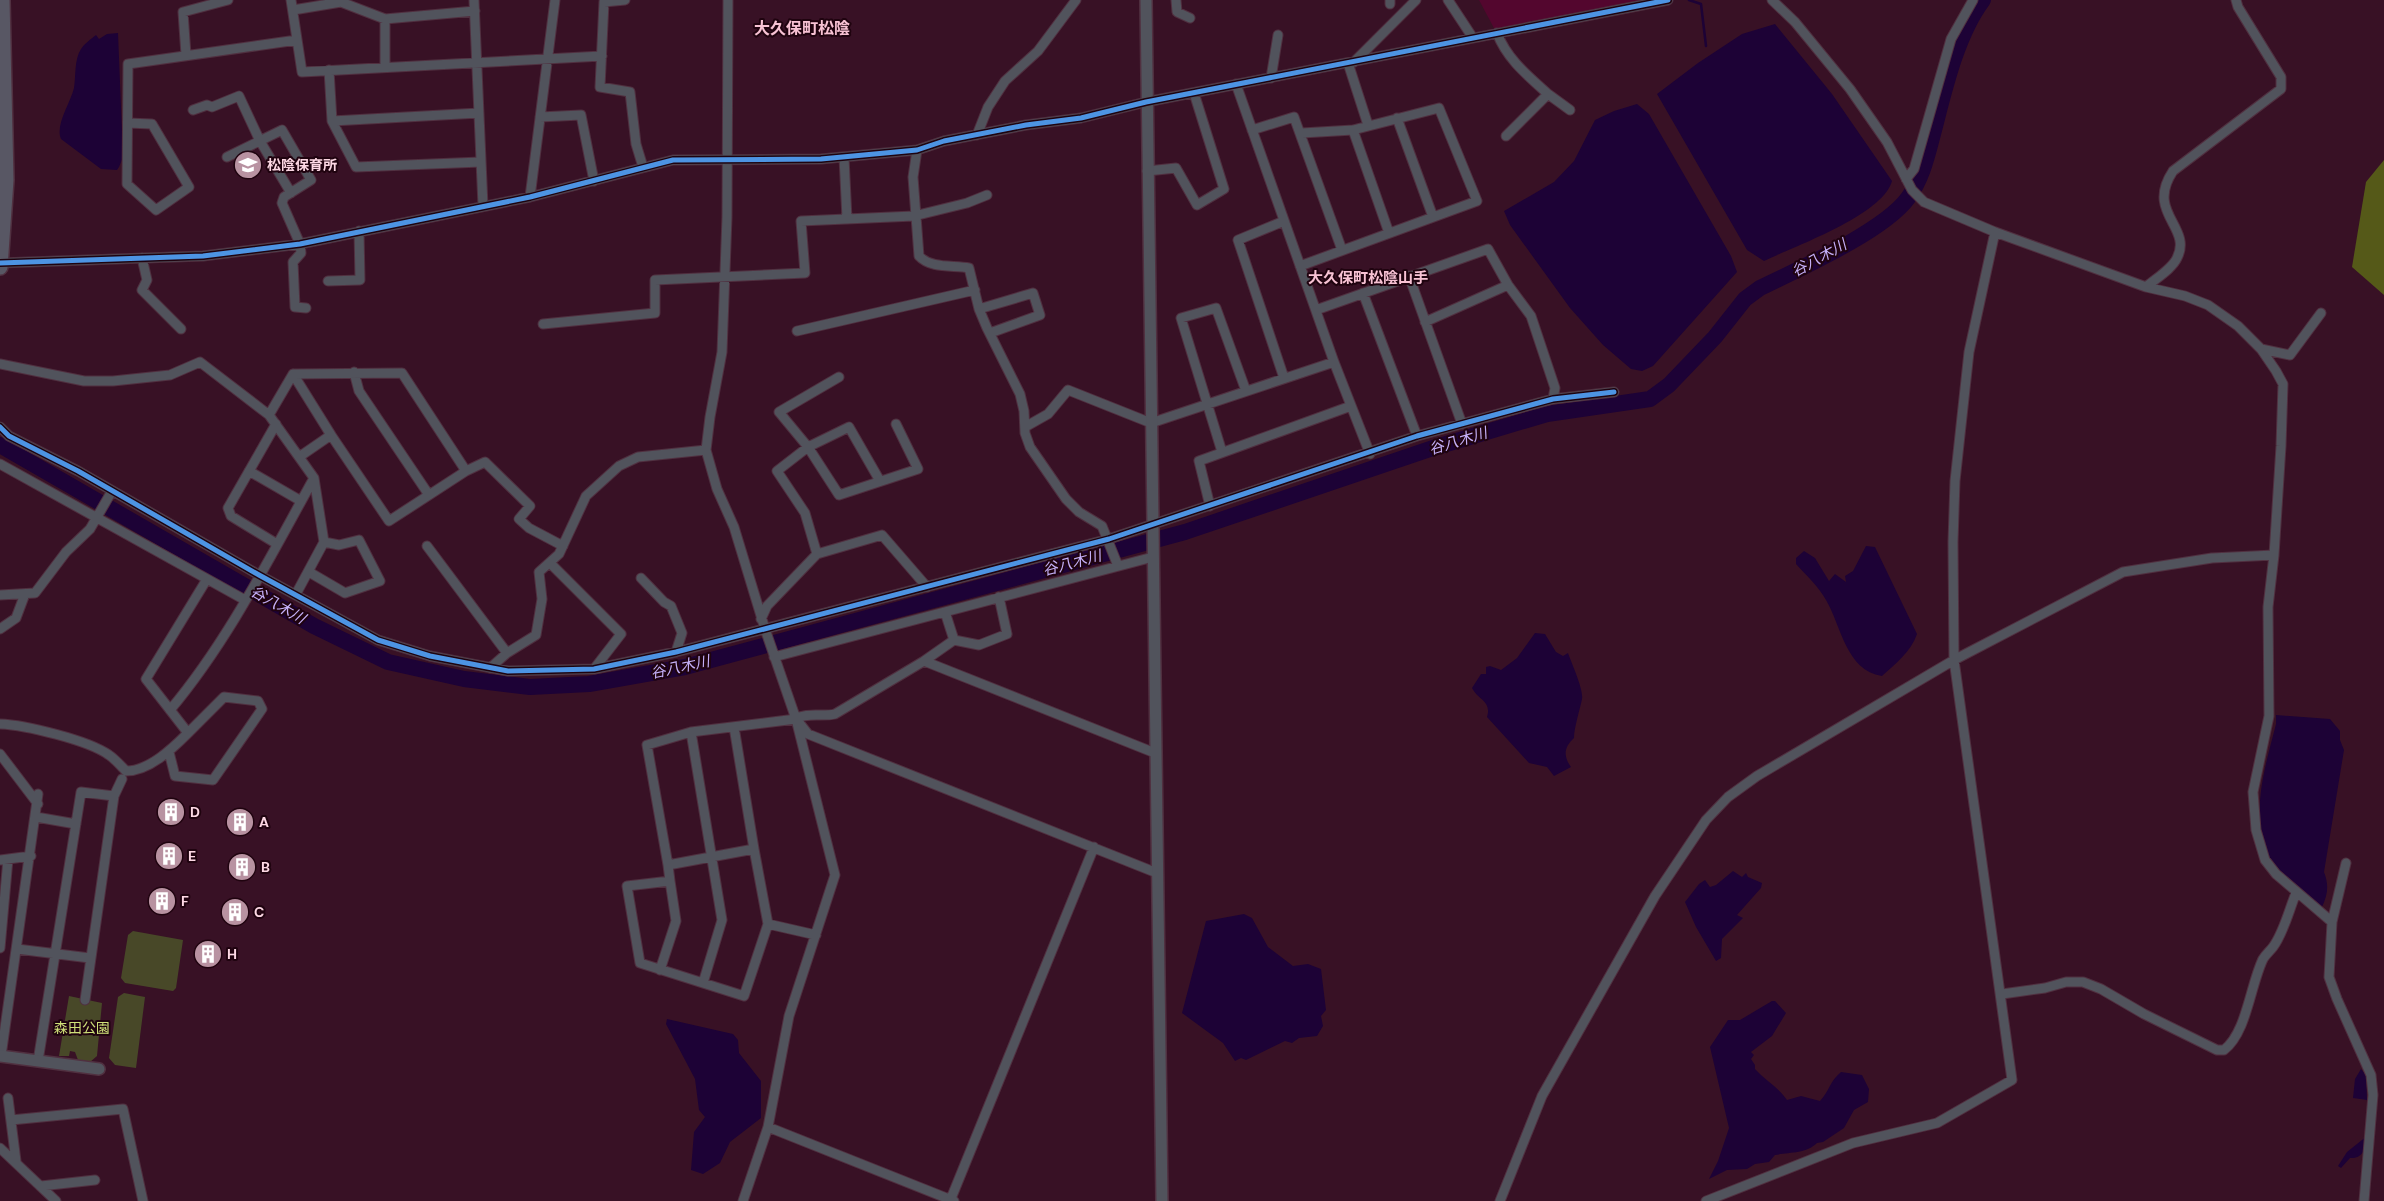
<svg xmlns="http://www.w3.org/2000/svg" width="2384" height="1201" font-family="'DM Sans','Noto Sans JP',sans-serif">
	<rect width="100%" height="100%" fill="#381125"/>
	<path fill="#53062e" d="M1479,0H1647L1495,30Z"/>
	<path fill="#484828" d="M133,931L183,940L176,988L173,991L125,983L121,978L128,935Z
		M124,993L145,997L136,1068L115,1065L109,1058L118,997Z
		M69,996L102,1003L97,1056L90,1062L78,1060L75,1052L70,1051L69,1056H59Z"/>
	<path fill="#555918" d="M2384,160V295L2352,267L2366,182Z"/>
	<path fill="#1d0236" d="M1775,24L1832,94L1892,181C1883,215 1795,246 1764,261L1747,250L1657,94L1698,63L1742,34Z
		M118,33L123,157L119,167L117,170L101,169L61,139C55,125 70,104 74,88C76,76 74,60 81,49C84,44 91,39 96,35L99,39L107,34Z
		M1637,104L1649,114L1731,256L1737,272L1653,366L1642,371L1631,369L1603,345L1570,308L1510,225L1504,211L1554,182L1574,161L1595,120L1614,111Z
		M1866,546L1875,547L1917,634C1911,652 1895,664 1882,676C1846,671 1841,625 1826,600C1819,587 1806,575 1796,564V558L1804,551L1815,558L1829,581L1835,574L1846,582L1845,576L1853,571Z
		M1535,633L1545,634L1556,652L1563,656L1568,653C1571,662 1584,690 1582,699C1580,709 1574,728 1574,738C1564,747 1563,756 1571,767L1554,776L1547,767L1529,763L1487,717C1492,701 1478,700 1472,688L1481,674H1486V667L1490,666L1501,670L1517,658Z
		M2276,715L2330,719L2340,731V740L2344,750L2324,872C2329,885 2328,894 2322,907C2306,894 2285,881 2273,863C2247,821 2265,768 2276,724Z
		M1733,871L1742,877L1746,873L1748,877L1762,883L1761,888L1737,915L1743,918L1722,939L1721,958L1716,961L1696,927L1685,902L1699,884L1705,880L1710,887L1716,885Z
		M1244,914L1252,918L1268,947L1293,966L1308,964L1321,969L1326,1010L1321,1016L1323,1026L1317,1036L1299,1038L1292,1043L1285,1041L1246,1060L1241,1058L1235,1061L1223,1043L1182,1013L1206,921Z
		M1772,1001H1775L1786,1013L1772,1036L1751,1052L1754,1055L1751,1059L1755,1065V1069C1765,1080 1778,1087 1787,1100L1801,1096L1820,1101C1830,1090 1829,1082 1841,1072L1862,1075L1869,1089L1868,1102L1854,1110L1844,1128L1823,1142L1817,1143C1806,1154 1789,1152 1775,1155L1769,1162L1755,1164L1747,1169L1727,1170L1709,1179L1718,1161L1729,1128L1710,1047L1728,1020H1740Z
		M667,1019L733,1034L738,1040L739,1053L761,1081V1118L730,1142L720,1163L703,1174L691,1170L694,1132L705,1117L699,1110L695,1079L666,1024Z
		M2361,1069L2366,1075L2367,1100L2353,1098L2355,1079Z
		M2367,1136C2366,1147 2364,1159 2350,1158L2341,1168L2338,1166L2347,1152Z"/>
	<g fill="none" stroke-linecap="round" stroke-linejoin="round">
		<path stroke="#1d0236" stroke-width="2.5" d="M1689,0L1701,4L1706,46"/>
		<path stroke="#1d0236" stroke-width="16" d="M0,445L314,626L388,662L464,679L530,687L589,684L685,667L1185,532L1433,448L1547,414L1650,399L1669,385L1715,337L1745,299L1760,288C1799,269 1884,231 1908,198C1922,179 1927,157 1933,134C1944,92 1956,36 1983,0"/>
		<defs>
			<path id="minor" d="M291,0L302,72L602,56
				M474,0L483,206
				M625,0L604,2L600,87L630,92L636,144L643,167
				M728,0L727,217L722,352L710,417L706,450L717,489L734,527L765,629L796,719L835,875L789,1016L768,1127L743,1201
				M1176,0L1177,12L1190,18
				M1448,0L1473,38
				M1772,0L1795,22L1850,89L1887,142L1912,190L1924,202L1995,232L2146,287L2185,296L2208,305L2238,326L2261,349L2276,371L2283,384L2281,446L2274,555L2268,607L2269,716L2253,792L2256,830L2265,860L2276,874L2332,922L2329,977L2337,999L2371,1075L2373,1095L2364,1201
				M1390,4V0
				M293,10L341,2L385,19L475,11
				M385,19V67
				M1497,33C1507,59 1527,75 1548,94L1506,136
				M186,55L183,12L228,0
				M1354,62L1416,0
				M1348,63L1368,125
				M329,70L332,121L356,167L481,162
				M1271,78L1278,35
				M1236,84L1334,362L1370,454
				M1548,94L1570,110
				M193,110L207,105L212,107L239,96L260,141L291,193
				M540,117L581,115L594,181
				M1397,118L1433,217
				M332,121L479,113
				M128,123L152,124L189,187L156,210L127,184L128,64L297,40
				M1252,130L1294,117L1342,250
				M1353,130L1389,233
				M977,135L988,107L1005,81L1038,51L1076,0
				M917,150L913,177L919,256C931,269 953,265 969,268L979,309L987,328L1020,394L1024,411L1025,433L1030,447L1066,499L1079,512L1102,526L1118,566
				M227,157L282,130L311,180L284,197L282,203L300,244L301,253L293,262L295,307L306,308
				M844,157L847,219
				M1147,171L1176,168L1197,205L1224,189L1194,93
				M1906,179L1914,169L1951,39L1973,0
				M530,197L555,0
				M142,258L147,280L142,290L181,329
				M0,263L203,256L300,244L530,197L673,160L821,159L917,150L944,141L1026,125L1081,118L1146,102L1668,0
				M1300,266L1477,201L1439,108L1353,130L1302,133
				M1409,276L1462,424
				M328,281L360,280L359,231
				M2146,287C2155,279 2172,269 2177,258C2193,227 2145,213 2173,171L2281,89V77L2238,7L2236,0
				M1363,293L1417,436
				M979,309L1033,293L1040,315L990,333
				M1316,310L1488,249L1508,285L1531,316L1555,388L1553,399
				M1425,322L1508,285
				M543,324L655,313V280L805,273L801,221L914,216L967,203L987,195
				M797,331L975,290
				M2261,349L2290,355L2321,313
				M0,364L84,381H113L170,375L200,362L269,415L314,478L324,542L296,594
				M354,372L359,391L429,495
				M293,374L331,435
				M839,377L779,412L808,447L839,495L918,469L896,424
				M1284,378L1238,240L1284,221
				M269,415L293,374L402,373L466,471L485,462L530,506L519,519L529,528L563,546
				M276,424L228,508L231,516L277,544
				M0,427L9,436L78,471L259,575L378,640L430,656L508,671L594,669L676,652L1109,539L1417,436L1553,399L1614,392
				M1025,427L1048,414L1068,390L1151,423L1334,362
				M1222,452L1181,318L1216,308L1246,391
				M299,457L331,435L389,521L466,471
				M0,464L245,600
				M249,471L301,501
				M1210,506L1199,461L1351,406
				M427,546L507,653
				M817,554L805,513L777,471L808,447L849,427L880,481
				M550,563L621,634L594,669
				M309,572L345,593L380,581L359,540L339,545L324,542
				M641,578L664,602L671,606L682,633L676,652
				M0,595L35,593L66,552L90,529L112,491
				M945,612L954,640
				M761,619L767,606L817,554L882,535L927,587
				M0,629L16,618L25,594
				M774,657L1153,557
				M924,661L954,640L979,645L1007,634L999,597
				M490,668L507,653L536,635L542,599L539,572L559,554L586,496L619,466L638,457L706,450
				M170,710C228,641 270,557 314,478
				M797,720L808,734L1157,873
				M0,724C25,725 88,740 109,755C115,759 121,766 126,771C149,771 172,749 188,733L146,679L207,579
				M734,727L754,849
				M691,732L722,920L703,983
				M169,752L175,776L213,780L262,709L258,701L224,697L188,733
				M0,754L38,804
				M36,817L76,824
				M0,860L31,856
				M668,865L647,745L691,732L796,719C806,712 822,717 835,714L924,661L1155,753
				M2332,922L2346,863
				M768,924L754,849L668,865L670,881L627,886L640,963L744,996L768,924L816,935
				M0,948L8,859
				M17,949L90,958
				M660,970L676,921L670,881
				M2002,994L2045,988L2066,982H2083L2101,989L2144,1014L2217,1050H2224C2247,1032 2250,986 2263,959C2266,954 2270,951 2273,947C2284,932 2289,910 2296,893
				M85,1000L114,796L122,779
				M1,1056L38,794
				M38,1061L81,792L114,796
				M8,1098L16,1161
				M11,1120L123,1109L143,1201
				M768,1127L954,1201
				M0,1148L56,1201
				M41,1186L95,1180
				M950,1201L1094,847
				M1500,1201L1542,1096L1655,896L1706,820L1728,797L1757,776L1954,660L2123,572L2212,558L2274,555
				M1706,1201L1853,1143L1937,1123L2012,1080L1954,660L1953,542L1955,481L1969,352L1995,232"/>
			<path id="tertiary" d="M1146,0L1162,1201
				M0,1056L99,1069"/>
			<path id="trunk" d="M0,267L6,180L2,0"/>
		</defs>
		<use href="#minor" stroke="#503040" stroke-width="11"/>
		<use href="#tertiary" stroke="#503040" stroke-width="14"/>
		<use href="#trunk" stroke="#503040" stroke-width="18"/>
		<use href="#minor" stroke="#51535c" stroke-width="9"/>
		<use href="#tertiary" stroke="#51535c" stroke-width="11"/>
		<use href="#trunk" stroke="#585764" stroke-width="15"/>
		<defs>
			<path id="cycleway" d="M0,263L203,256L300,244L530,197L673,160L821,159L917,150L944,141L1026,125L1081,118L1146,102L1668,0
				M0,427L9,436L78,471L259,575L378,640L430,656L508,671L594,669L676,652L1109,539L1417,436L1553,399L1614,392"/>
		</defs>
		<use href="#cycleway" stroke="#1f030f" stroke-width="8"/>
		<use href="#cycleway" stroke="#4d94e3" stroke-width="5"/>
	</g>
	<defs>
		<symbol id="school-disc" viewBox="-11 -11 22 22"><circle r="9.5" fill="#b892a1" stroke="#1f030f"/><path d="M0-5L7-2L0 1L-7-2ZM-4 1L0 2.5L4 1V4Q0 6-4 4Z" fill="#fff"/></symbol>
		<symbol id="building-disc" viewBox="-11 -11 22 22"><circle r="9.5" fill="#b892a1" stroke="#1f030f"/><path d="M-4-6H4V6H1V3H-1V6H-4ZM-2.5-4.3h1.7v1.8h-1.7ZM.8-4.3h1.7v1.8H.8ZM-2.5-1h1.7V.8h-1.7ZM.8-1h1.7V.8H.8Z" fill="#fff"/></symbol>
	</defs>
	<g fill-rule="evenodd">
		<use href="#school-disc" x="232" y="149" width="32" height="32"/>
		<use href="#building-disc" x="155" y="796" width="32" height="32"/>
		<use href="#building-disc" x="224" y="806" width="32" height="32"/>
		<use href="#building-disc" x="153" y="840" width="32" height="32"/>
		<use href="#building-disc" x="226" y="851" width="32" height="32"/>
		<use href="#building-disc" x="146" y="885" width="32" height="32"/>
		<use href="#building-disc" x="219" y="896" width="32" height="32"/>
		<use href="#building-disc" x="192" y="938" width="32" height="32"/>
	</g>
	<g text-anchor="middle" stroke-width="4" stroke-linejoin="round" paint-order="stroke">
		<g font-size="14" font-weight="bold" fill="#fdd8e4" stroke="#1f030f" text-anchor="start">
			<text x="267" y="170">松陰保育所</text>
			<text x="190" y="817">D</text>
			<text x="259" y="827">A</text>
			<text x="188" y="861">E</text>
			<text x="261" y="872">B</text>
			<text x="181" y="906">F</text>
			<text x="254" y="917">C</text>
			<text x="227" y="959">H</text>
		</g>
		<g font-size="14" fill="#cfe079" stroke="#1f030f">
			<text x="82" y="1033">森田公園</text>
		</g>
		<g font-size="15" font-style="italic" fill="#c5b0f9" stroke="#1f030f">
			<text transform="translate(1819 258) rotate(-29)" y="5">谷八木川</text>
			<text transform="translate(1458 441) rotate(-17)" y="5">谷八木川</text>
			<text transform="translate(1072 563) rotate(-15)" y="5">谷八木川</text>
			<text transform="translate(278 605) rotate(30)" y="5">谷八木川</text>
			<text transform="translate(680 667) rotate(-12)" y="5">谷八木川</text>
		</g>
		<g font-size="15" font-weight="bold" fill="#f8c2d4" stroke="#1f030f">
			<text x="1368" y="283">大久保町松陰山手</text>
		</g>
		<g font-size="16" font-weight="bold" fill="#f8c2d4" stroke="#1f030f">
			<text x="802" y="34">大久保町松陰</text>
		</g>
	</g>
</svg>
